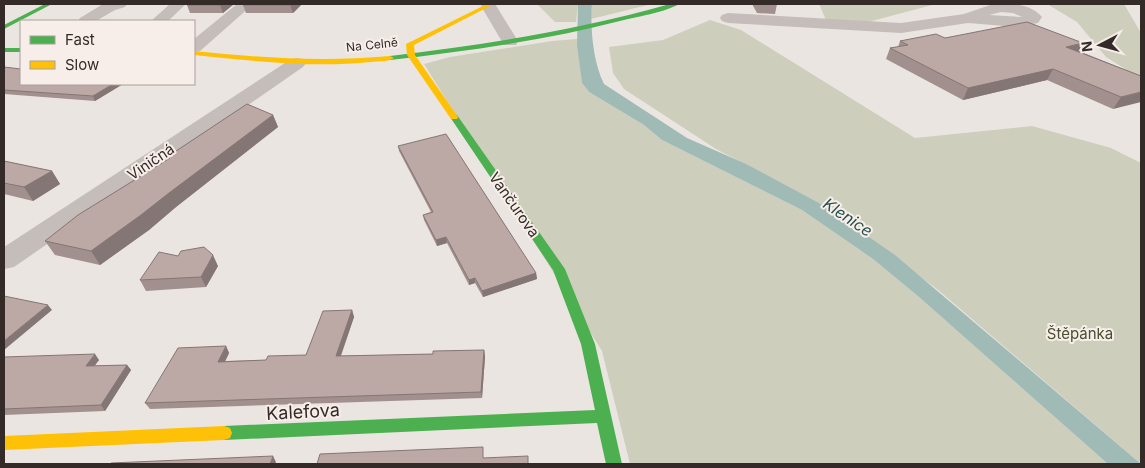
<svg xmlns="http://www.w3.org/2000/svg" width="1145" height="468" font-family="Inter,sans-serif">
	<rect width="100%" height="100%" fill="#ebe5e1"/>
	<path fill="#cecebd" d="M537,4H578L576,22H555Z
		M592,4H652L591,19Z
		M819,4H936L868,22L826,20Z
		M1047,4H1124L1141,33V79L1106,57L1077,22Z
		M710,20L741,30L915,138L1032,126L1111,148L1141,163V464L937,289L821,204L716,149L624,89L613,73L609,47L663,40Z
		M577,39L582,83L589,92L644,125L662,140L802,210L873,259L919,297L1108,464H630L602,351L424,64L450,57L552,41Z"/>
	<path fill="#a0bab6" d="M578,4H592C590,28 593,62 604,84L687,138L746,164L821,204L895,255L1141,464H1108L919,297L873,259L802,210L662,140L644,125L589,92L582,83L577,45Z"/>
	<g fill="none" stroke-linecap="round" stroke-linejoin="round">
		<path fill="#c4bdba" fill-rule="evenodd" d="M103,4H127L125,7L115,10L96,21H78L80,18Z
			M170,4H186L168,21H151Z
			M237,4H249L251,6L200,51L194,52V39Z
			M483,4H495L518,41L516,45H504L481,6Z
			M993,4C1008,2 1032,4 1042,17L1038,23L1017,27L968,23L901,33L728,23L722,21L720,18L722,15L728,13L901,23L964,14ZM1001,12L1013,13L1022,17L989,15Z
			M297,58L303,59L306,63L303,67L14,267L4,269V247L291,59Z"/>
		<path fill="#4caf50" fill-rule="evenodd" d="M45,4H52L4,29V25Z
			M670,4H679C666,12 640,16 624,20C547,40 469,51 390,60L386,58L390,56C485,45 578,30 670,4Z
			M4,48H21V52H4Z
			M454,114L457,115L565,269L595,344L622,464H606L597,423L224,440L218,438L216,433L218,428L224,426L595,410L581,344L553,270L450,117Z"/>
		<path fill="#ffc107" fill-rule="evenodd" d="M487,4H494L414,45L415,55L458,117L457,119H451L407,55L406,44Z
			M194,51C260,58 324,62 390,56L394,58C388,62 379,61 371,62C312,68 253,61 194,55Z
			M224,426L230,428L232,433L230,438L224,440L4,450V436Z"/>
	</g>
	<path fill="#a2908e" d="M234,4L223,13H190L187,5Z
		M244,4H302L293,13H246L243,5Z
		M752,4H777L775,14L757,13Z
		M945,38L1079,51L1141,76L1113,109L1047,80L963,100L886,59L890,48L898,47L900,41Z
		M4,67L21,84H123L95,101L4,94Z
		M273,115L278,127L176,207L149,230L100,265L55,255L45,241L168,159L167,157Z
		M398,146L536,273L537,279L483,297L475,283L469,285L447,243L437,246L424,220L423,215L431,212L399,151Z
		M4,161L52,171L60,184L33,201L4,194Z
		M218,266L206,287L146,291L140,280Z
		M352,310L354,317L341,356L433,354L484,350L485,357L482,398L150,409L145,403L226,346L229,353L225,361L266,360L306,355Z
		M4,357L99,360L94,366L127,365L131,370L105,411L4,415Z"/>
	<path fill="#847674" d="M222,4H234L223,13L220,5Z
		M291,4H302L293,13L290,5Z
		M1083,43L1077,54L1066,47Z
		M1053,69L1047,80L963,100L968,88Z
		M113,84H123L95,101L93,96Z
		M1141,92V102L1113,109L1121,97Z
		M273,115L278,127L176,207L149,230L100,265L91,251Z
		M52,171L60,184L33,201L24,187Z
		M446,237L447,243L437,246L436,240Z
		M213,255L218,266L206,287L201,277Z
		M536,273L537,279L483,297L482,291Z
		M475,278V283L469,285V280Z
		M48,305L52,310L4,350V341Z
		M352,310L354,317L338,363L336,356Z
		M226,346L229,353L222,368L218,362Z
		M484,350L485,357L482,398L481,392Z
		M95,354L99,360L90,372L86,366Z
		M127,365L131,370L105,411L101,405Z
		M273,456L276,462L275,464H270Z"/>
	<path fill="#bca8a5" stroke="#847674" d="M188,4H222L220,5H187Z
		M244,4H291L290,5H243Z
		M1027,22L1083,43L1066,47L1141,76V92L1121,97L1053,69L968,88L890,48L908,45L900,41L936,34L945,38Z
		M4,67L21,69V84H113L93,96L4,90Z
		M247,104L273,115L169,193L141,215L91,251L45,241L78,215L170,158L167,157Z
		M446,134L536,273L482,291L475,278L469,280L446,237L436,240L423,215L433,212L398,146Z
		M4,161L52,171L24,187L4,183Z
		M204,247L213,255L201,277L140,280L159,252L178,256L181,251Z
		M4,296L48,305L4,341Z
		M352,310L336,356L433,354V351L484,350L481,392L145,403L178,348L226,346L218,362L266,360L268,356L306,355L323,311Z
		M95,354L86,366L127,365L101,405L4,409V357Z
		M483,447V458L528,456V464H317L320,454Z
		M273,456L270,464H110L111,463Z"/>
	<g text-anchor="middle" stroke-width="4" stroke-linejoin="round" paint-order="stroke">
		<g font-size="12" fill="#342b29" stroke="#f7eee9">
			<text transform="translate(372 45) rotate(-6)" y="4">Na Celně</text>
		</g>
		<g font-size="15" fill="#342b29" stroke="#f7eee9">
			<text transform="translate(151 162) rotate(-34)" y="5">Viničná</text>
			<text transform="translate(514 205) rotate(55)" y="5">Vančurova</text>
		</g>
		<g font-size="15" fill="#484f30" stroke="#f7eee9">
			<text x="1080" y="339">Štěpánka</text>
		</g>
		<g font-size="16" font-style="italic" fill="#24504c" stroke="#f7eee9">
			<text transform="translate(848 217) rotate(34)" y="6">Klenice</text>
		</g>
		<g font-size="18" fill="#342b29" stroke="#f7eee9">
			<text transform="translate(303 412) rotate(-3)" y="6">Kalefova</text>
		</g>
	</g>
	<rect width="1145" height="468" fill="none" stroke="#342b29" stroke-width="10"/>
	<rect x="20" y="20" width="175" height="65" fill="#f7eee9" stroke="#a9a09c"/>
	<rect x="30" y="36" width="25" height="8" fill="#4caf50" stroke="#a9a09c"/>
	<text x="65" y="45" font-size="15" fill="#342b29">Fast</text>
	<rect x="30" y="61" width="25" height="8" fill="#ffc107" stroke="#a9a09c"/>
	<text x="65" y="70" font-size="15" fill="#342b29">Slow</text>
	<g transform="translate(1100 45) rotate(264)" stroke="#f7eee9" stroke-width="4" paint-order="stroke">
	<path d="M0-4L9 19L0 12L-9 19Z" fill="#342b29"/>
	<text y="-8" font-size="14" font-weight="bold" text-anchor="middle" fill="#342b29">N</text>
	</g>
</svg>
